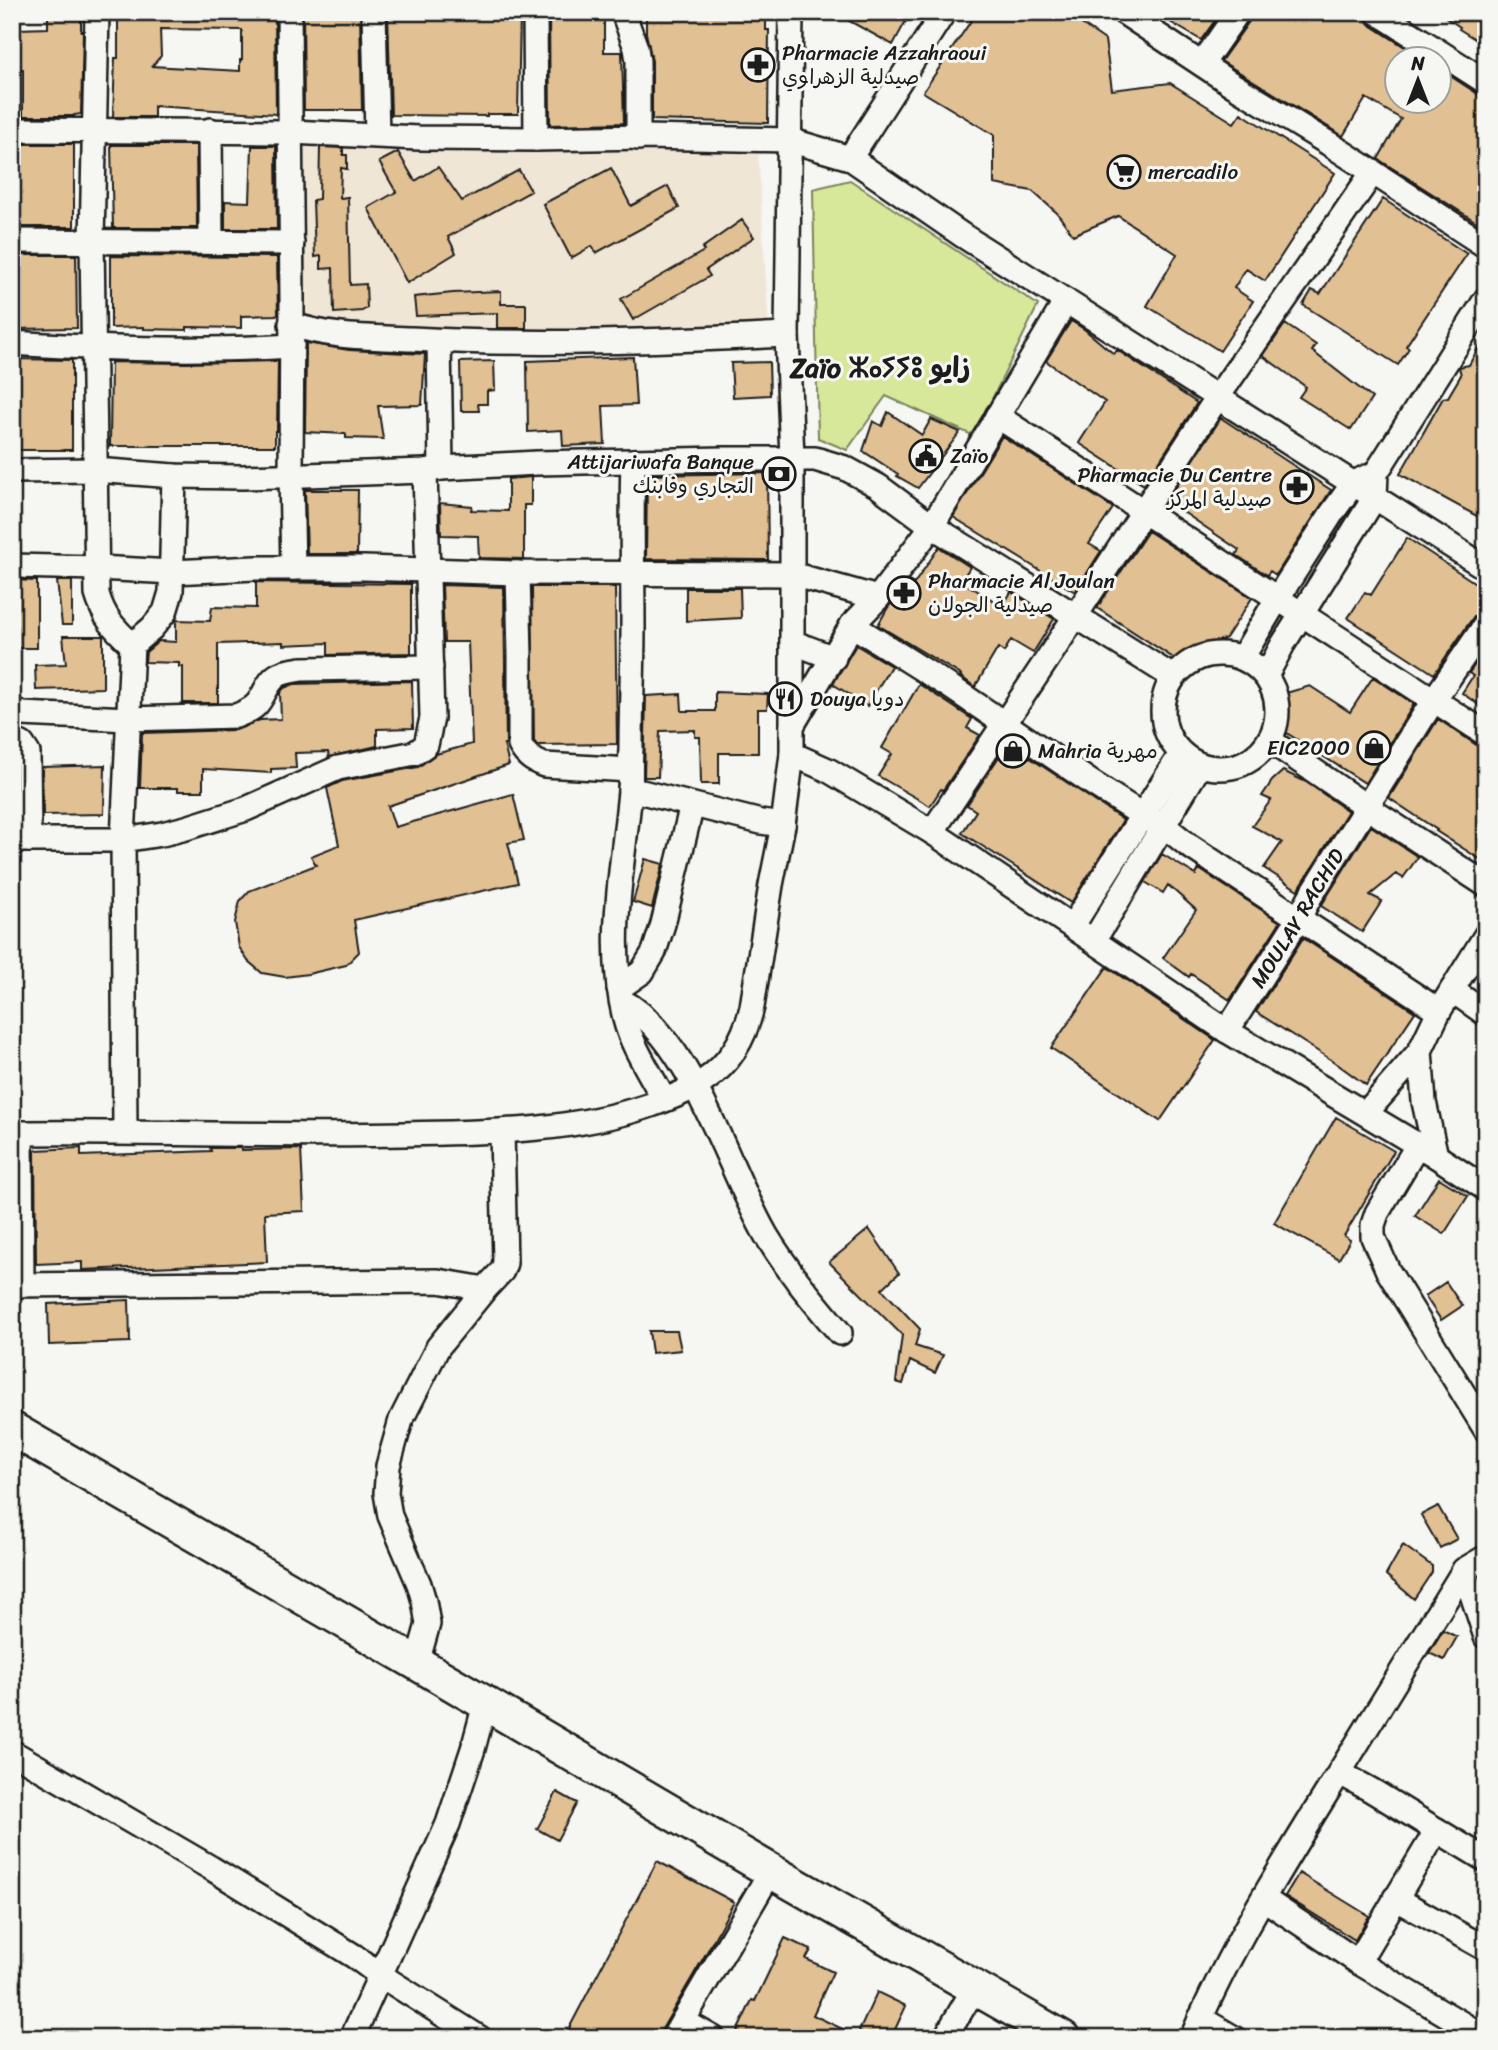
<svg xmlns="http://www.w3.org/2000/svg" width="1498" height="2050" font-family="Sriracha,'Playpen Sans Arabic','Noto Sans Tifinagh',sans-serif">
	<rect width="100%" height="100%" fill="#f6f6f2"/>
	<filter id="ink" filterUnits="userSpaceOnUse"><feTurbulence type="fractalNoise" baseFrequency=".0143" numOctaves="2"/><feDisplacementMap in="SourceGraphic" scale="14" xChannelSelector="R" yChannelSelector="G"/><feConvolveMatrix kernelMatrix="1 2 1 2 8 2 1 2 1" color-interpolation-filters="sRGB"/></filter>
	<g filter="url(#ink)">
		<path fill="#f0e6d6" d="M301,142L758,149L769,331L303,335Z"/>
		<path fill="#d7e89b" stroke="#7a825c" stroke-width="2" d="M850,180L1038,305L974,436L886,396L847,450L818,438L813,189Z"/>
		<path fill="#e1c093" stroke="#1c1c1c" stroke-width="2" fill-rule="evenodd" d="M48,12H81V31H83L81,114L74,115V116H23V69H18V29L48,28Z
			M118,12H275L276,114L154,106V117H113L115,58H118ZM160,29L242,30V60H240V71L152,66L161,56Z
			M303,12H360L362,110H304Z
			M388,12H520L518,114H487V116L391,115Z
			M549,12H604V52H622L624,123L550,125Z
			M646,12H766V30H769L768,123L652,120V61L646,33Z
			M833,12H908L905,18L907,19L893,45Z
			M977,12H1064L1105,40L1112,90L1170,83L1234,123L1241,113L1335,173L1265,281L1246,269L1234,288L1253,301L1220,351L1147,306L1177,254L1118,216L1073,235L1057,213L1032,191L994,184V135L923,92Z
			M1153,12H1221L1201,40Z
			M1252,12H1357L1364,17L1369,24L1425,60H1396V102H1438V68L1478,94L1486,96V228L1378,159L1401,119L1366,98L1343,136L1221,61L1250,20Z
			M1438,12H1486V46L1459,29L1460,27Z
			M12,144H74V227H12Z
			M111,145H196L197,228H113Z
			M252,146H276L277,229H225V201L250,202Z
			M320,147L343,148V155H347V169L341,168L340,198L348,197L350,285L366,284L367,308L362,311L334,313L333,268L321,269V256L315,257L313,200L319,199Z
			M398,152L415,181L438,167L462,201L519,170L531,191L448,237L456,253L407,283L368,208L396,192L379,162Z
			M611,168L631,206L668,186L679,208L596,253L592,246L571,258L543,204Z
			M1383,199L1467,254L1406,346L1409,348L1398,365L1303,305L1312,290L1320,294Z
			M742,220L754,237L706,270L710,276L633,320L621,299L704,251L702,248Z
			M12,255H76L77,328L12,329Z
			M111,256L277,257L278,315L241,316V328L187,327V330L144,329V327L111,328Z
			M501,291V304H526V328H497V313L416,316L414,297L453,293Z
			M1071,321L1084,329L1114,354L1117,350L1197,403L1144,485L1079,443L1105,402L1046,361Z
			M1285,324L1316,345L1312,351L1372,398L1351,430L1299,397L1306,387L1263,356Z
			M1486,334V521L1400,474L1443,398L1448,397L1461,375L1459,367L1469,365Z
			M306,343L349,350L425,354L422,405L378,406L383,439L346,438V434L305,432Z
			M633,357L636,405L603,406L605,444L563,446L562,430L528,432L527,361Z
			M12,359L72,360V450H12Z
			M278,361L277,431H275V446H110L111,362L187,363Z
			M494,361L495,390L487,391V404H478L479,411H461L460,362Z
			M769,362L770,395L733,397L731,363Z
			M888,412L922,435L931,419L960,432L918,488L897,476L898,474L863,451L873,421L882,426Z
			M1221,418L1331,490L1276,575L1270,571L1267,575L1236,555L1239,550L1167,501Z
			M1002,436L1113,508L1089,544L1101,551L1075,592L953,517Z
			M767,473L768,560L646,559L647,475Z
			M531,477V505H524V559L479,558L478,536L441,535L440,503L472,506L471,510L508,511V479Z
			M305,490H358L357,554H307Z
			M1148,531L1252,598L1226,638L1175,659L1097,608Z
			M1407,538L1486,590V607L1474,616L1434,674L1348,618L1365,592L1371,595Z
			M939,547L970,567L961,581L1003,606L1011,592L1054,619L1033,653L1011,640L1004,652L998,648L975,687L960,676L961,675L878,625L887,609L908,581L914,584Z
			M12,580L37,581V648H12Z
			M57,581H72V625H62Z
			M256,582L411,584V653L328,655V643L283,645V642L218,644V703H183V667H179V663L145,662L146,652L159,641L176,642V620L210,621L212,607L256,608Z
			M442,585L504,587L506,745H504L509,765L388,806L395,827L513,794L524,840L508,843L518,883L354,920L359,952L346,965L308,974L285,977L262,973L248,961L239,947L235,922L240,901L249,891L316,865L311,856L339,845L327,788L342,781L418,767L436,754L472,744L468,642H444Z
			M532,587H615L617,744L537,745L534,741Z
			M686,588H740L741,618L686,621Z
			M63,636H103V688L36,690L35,665L66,664Z
			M856,645L891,666L867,706L833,684Z
			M1485,650L1486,651V710L1462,693L1473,676L1469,673Z
			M1373,677L1414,704L1365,783L1282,730L1286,693L1310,686L1350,712Z
			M412,681L413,728L377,729V746L329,757L328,752L295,753L296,768L271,769V773L203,769V791H178V788H140L142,733L236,730L260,720L281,719L280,693L284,688L294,684Z
			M919,684L972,719L967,728L980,735L943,790L941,789L930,806L878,776L892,754L882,748Z
			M715,692L768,694L767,709H758V753H719V784H701L700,737H695V730L660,731L658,777H644L646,696L681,694L682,711H715Z
			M1438,719L1478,746L1486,748V863L1436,831L1437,830L1389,798Z
			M1008,743L1123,820L1071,903L962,833L976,811L967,805Z
			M105,765L104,814L43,815L42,767Z
			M1283,771L1306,782L1348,811L1298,890L1264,868L1282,842L1252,826L1271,800L1262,796L1272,781Z
			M1371,826L1418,857L1403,878L1396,874L1370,895L1382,901L1362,932L1321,906Z
			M1162,854L1196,875L1199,869L1280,922L1230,1000L1191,974L1189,977L1163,958L1196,910L1168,885L1163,893L1145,882Z
			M645,859L663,864L652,908L633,902Z
			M1303,938L1415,1012L1366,1085L1333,1061L1256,1012Z
			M1107,967L1215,1040L1160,1121L1051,1048Z
			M1336,1117L1394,1151L1344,1236L1350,1240L1339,1259L1274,1223Z
			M81,1148V1156L211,1151L210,1148H241V1150L301,1149L304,1211L265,1213L267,1262L82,1270V1262L36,1264L35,1150Z
			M1439,1178L1468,1196L1444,1234L1415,1216Z
			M869,1229L899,1273L882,1289L920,1329L915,1346L943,1355L935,1373L910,1361L903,1384L896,1382L902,1335L829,1262Z
			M1446,1282L1462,1306L1441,1320L1425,1296Z
			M129,1300L130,1342L49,1345L48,1304Z
			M649,1331H677L681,1350L652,1353Z
			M1438,1506L1457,1539L1440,1548L1421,1515Z
			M1403,1545L1432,1566V1572L1414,1599L1386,1575Z
			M1443,1630L1457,1637L1444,1660L1429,1653Z
			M557,1792L577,1803L557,1840L537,1829Z
			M657,1861L734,1902L708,1950L661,2031L659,2038H574L566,2034Z
			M1299,1873L1369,1916L1355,1940L1285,1896Z
			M785,1938L811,1950L806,1959L833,1972L813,2015L857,2036L877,1992L906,2006L891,2038H734L752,2000L755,2001Z"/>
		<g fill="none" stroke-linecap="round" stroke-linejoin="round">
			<defs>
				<g id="minor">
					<path d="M97,12L92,241L97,594C104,618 114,628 132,645L152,628L165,612L171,592L174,476"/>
					<path d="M289,12L292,299L291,475L293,568"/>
					<path d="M374,12L377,135"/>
					<path d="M535,12L536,139"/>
					<path d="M623,12L636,48L638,61V138"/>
					<path d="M1123,12L1233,85L1328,143L1486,246"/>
					<path d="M1377,12L1486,82"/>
					<path d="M1202,64L1238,12"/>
					<path d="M12,130L290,132L419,138L536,139L645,137L789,140L850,158L962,235L1486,568"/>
					<path d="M210,130L211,242"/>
					<path d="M850,158L944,12"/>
					<path d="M12,241L292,243"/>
					<path d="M291,324C329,338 372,337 412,339C537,346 662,341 787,335"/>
					<path d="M439,341L441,468"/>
					<path d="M12,343C105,349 199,352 292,346"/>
					<path d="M997,416L1486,734"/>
					<path d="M633,461C631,516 633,571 633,626C633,667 631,708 631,749C630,763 631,777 630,791C623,867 606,943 625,1019C632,1047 651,1074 664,1100"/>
					<path d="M12,471L95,470L174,476L243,477L425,471L441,468L537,463L724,459H815L845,468L878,486L932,526L1173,677"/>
					<path d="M12,566L98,568L173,572L255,568H364L518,573L792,574L878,598"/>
					<path d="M518,573L520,656V745C526,756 532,760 544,765L630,770"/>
					<path d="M852,625L952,688L1092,783L1142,815L1163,825L1188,845L1439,1011"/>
					<path d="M792,642L834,658"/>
					<circle cx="1220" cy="711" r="57"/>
					<path d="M1242,658L1277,599L1332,513L1353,484L1366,477"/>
					<path d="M1266,676L1283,644L1375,497L1376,473L1486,299"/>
					<path d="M12,709L22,714L128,719L236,716C243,713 250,711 256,705C265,696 267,680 280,674C287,671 295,670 302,669L431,667"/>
					<path d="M792,726L852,625L878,598L932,526L1066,301"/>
					<path d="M12,740L22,744L28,753L29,840"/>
					<path d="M1269,740L1367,807L1486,885"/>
					<path d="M792,754L828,770L932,832L1227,1031L1436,1156L1486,1189"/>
					<path d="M630,789L761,822L783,825"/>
					<path d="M932,832L1054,649L1217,398L1373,172"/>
					<path d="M12,840H123L162,834L186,828L246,809L338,768L415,753L426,745L432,718L425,471"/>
					<path d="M1073,925L1181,754"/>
					<path d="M1094,940L1200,765"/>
					<path d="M619,988L642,972L654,952L663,924L692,805"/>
					<path d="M1452,990L1486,1014"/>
					<path d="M622,1001C691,1037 727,1168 766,1235C787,1270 814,1302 840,1333"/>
					<path id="s1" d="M1227,1031L1299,918L1310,897L1433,701L1486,624"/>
					<path d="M1366,1113L1420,1051"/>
					<path d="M125,1132L123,840L132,645"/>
					<path d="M12,1133C143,1131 274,1137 405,1134C489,1132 571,1132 651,1105C668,1099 689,1091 704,1081C731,1063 745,1038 752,1007L771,885L783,825L792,754V458L787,335L791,12"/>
					<path d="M21,1133L22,1284"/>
					<path d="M1417,1146L1377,1213L1373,1225V1237L1388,1271L1486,1430"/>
					<path d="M1436,1156L1424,1102L1420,1051L1439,1011L1486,935"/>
					<path d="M12,1285L438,1281L485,1289L502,1271L505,1263L502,1132"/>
					<path d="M1464,1570L1486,1637"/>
					<path d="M417,1663L428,1624L424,1601L419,1584L390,1516L386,1493L388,1466L401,1420L438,1347L485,1289"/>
					<path d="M12,1752L211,1868L354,1956L380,1975L480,2038"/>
					<path d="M1340,1773L1371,1790L1486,1860"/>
					<path d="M1395,1898L1486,1949"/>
					<path d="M1264,1899L1358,1962L1486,2038"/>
					<path d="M1358,1962L1437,1830"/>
					<path d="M1200,2018L1234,2038"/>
					<path d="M683,2021L713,2038"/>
					<path d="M352,2038L448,1824L473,1749L485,1704"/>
					<path d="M673,2038L771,1871"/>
					<path d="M945,2038L975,1987"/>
					<path d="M1192,2038C1230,1947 1287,1857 1339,1773C1381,1706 1422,1637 1464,1570L1486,1557"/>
				</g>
				<path id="highway" d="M12,1429L427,1669L771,1871L1063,2038"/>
			</defs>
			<use href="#minor" stroke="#1c1c1c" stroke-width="28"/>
			<use href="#highway" stroke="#1c1c1c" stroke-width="38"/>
			<use href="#minor" stroke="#f6f6f2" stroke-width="23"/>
			<use href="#highway" stroke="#f6f6f2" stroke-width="33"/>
		</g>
	</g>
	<defs>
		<symbol id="pharmacy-ring" viewBox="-11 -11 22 22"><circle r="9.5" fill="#f6f6f2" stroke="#1c1c1c" stroke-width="1.5"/><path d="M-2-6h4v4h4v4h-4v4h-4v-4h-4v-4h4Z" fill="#1c1c1c"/></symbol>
		<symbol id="supermarket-ring" viewBox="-11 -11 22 22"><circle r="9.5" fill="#f6f6f2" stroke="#1c1c1c" stroke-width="1.5"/><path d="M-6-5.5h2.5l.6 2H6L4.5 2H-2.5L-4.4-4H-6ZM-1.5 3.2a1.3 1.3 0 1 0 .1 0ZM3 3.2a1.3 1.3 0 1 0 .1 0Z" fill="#1c1c1c"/></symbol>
		<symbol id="civic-ring" viewBox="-11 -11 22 22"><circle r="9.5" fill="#f6f6f2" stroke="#1c1c1c" stroke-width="1.5"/><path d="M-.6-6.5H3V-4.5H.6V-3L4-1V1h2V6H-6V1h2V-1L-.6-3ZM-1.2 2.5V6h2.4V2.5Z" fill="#1c1c1c"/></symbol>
		<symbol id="bank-ring" viewBox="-11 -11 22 22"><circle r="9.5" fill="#f6f6f2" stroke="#1c1c1c" stroke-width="1.5"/><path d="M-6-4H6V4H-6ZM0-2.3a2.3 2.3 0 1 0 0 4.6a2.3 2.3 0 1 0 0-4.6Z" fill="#1c1c1c"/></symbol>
		<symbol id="restaurant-ring" viewBox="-11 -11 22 22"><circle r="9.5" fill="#f6f6f2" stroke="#1c1c1c" stroke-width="1.5"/><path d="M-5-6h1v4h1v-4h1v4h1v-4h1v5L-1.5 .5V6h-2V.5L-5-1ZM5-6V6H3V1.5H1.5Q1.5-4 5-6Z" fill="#1c1c1c"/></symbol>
		<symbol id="shop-ring" viewBox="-11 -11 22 22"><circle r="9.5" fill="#f6f6f2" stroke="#1c1c1c" stroke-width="1.5"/><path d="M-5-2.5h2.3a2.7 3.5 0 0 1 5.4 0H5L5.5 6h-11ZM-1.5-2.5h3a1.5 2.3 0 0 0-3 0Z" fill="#1c1c1c"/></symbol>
	</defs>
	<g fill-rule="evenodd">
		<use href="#pharmacy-ring" x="739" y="46" width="38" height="38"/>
		<use href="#supermarket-ring" x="1105" y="153" width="38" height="38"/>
		<use href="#civic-ring" x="907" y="437" width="38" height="38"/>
		<use href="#bank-ring" x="760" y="455" width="38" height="38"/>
		<use href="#pharmacy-ring" x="1278" y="468" width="38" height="38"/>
		<use href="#pharmacy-ring" x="885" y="574" width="38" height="38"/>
		<use href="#restaurant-ring" x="766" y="680" width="38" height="38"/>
		<use href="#shop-ring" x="1355" y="729" width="38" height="38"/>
		<use href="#shop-ring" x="994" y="732" width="38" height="38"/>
	</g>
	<g text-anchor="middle" stroke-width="6" stroke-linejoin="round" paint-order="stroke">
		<g font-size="21" fill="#1c1c1c" stroke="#f6f6f2" text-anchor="start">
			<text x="782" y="60">Pharmacie Azzahraoui<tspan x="782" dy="24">صيدلية الزهراوي</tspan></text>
			<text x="1148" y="179">mercadilo</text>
			<text x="950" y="463">Zaïo</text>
			<text x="754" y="469" text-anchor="end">Attijariwafa Banque<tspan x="754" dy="24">التجاري وفابنك</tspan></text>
			<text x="1272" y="482" text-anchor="end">Pharmacie Du Centre<tspan x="1272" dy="24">صيدلية المركز</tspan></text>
			<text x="928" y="588">Pharmacie Al Joulan<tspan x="928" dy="24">صيدلية الجولان</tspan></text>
			<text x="810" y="706">Douya دويا</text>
			<text x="1350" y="755" text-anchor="end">EIC2000</text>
			<text x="1038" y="758">Mahria مهرية</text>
		</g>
		<g font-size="21" fill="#1c1c1c" stroke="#f6f6f2">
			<text dy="7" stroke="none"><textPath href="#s1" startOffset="133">MOULAY RACHID</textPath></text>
		</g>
		<g font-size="28" font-weight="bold" fill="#1c1c1c" stroke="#f6f6f2">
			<text x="880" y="377">Zaïo ⵣⴰⵢⵢⵓ زايو</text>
		</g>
	</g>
	<rect width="1498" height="2050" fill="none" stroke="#f6f6f2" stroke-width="42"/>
	<rect x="21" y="21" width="1456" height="2008" fill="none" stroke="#1c1c1c" stroke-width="2.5" filter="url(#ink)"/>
	<g transform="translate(1418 80)"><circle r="33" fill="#f6f6f2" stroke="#9f9f9c" stroke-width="2"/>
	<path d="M0-5L12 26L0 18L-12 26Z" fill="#1c1c1c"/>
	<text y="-10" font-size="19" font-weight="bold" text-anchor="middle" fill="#1c1c1c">N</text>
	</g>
</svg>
